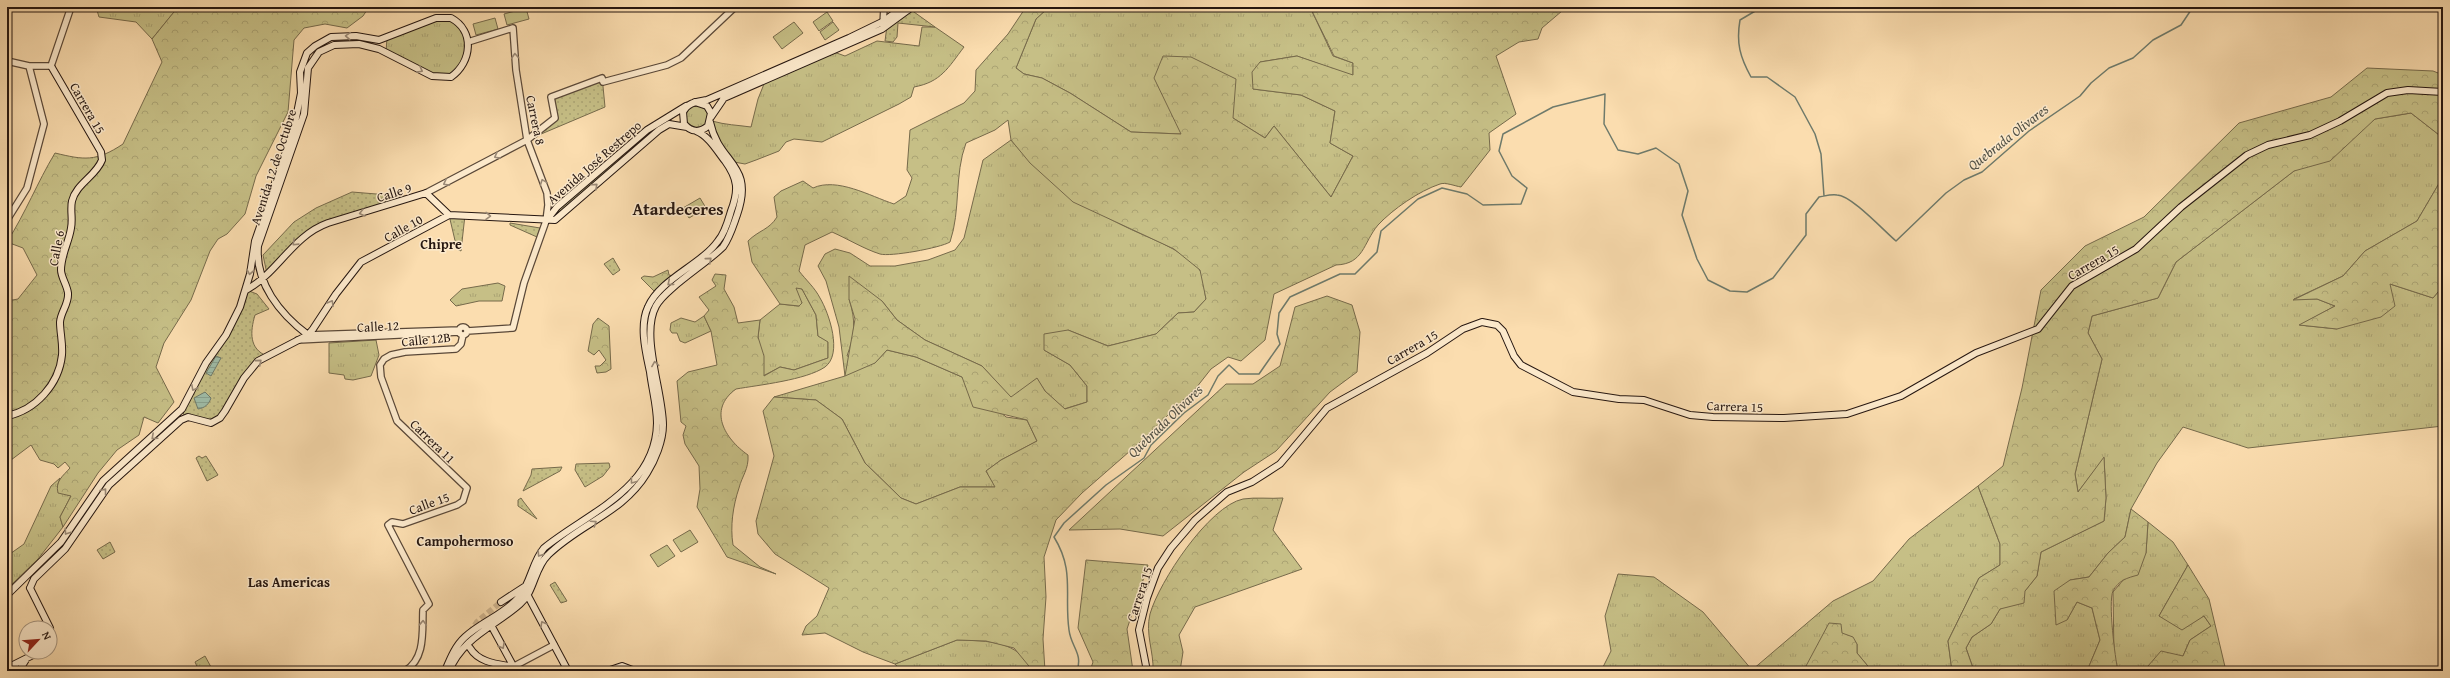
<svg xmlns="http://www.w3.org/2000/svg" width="2450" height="678" font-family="'Gentium Book Plus',serif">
	<defs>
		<pattern id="grass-tufts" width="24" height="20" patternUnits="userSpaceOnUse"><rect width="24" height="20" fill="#c6bf86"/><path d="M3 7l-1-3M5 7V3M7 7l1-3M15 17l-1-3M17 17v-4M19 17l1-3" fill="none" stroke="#aaa373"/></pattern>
		<pattern id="forest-crowns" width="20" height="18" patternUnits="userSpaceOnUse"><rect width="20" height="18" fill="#c6bf86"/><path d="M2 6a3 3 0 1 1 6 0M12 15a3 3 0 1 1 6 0" fill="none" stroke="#aaa373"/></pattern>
		<pattern id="park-dots" width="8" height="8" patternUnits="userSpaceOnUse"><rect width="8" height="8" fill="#c6bf86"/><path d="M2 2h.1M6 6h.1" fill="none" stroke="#aaa373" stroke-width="1.8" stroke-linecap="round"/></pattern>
		<pattern id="water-rules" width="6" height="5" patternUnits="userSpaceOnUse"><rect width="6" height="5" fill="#9fbca7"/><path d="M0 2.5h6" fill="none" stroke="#89a18f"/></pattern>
	</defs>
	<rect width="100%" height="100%" fill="#fbddaf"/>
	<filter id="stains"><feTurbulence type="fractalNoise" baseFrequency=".005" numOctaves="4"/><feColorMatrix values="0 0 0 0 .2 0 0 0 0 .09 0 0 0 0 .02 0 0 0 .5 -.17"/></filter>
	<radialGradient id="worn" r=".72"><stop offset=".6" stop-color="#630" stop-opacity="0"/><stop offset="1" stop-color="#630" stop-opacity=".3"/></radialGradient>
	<path fill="url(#grass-tufts)" stroke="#766a4b" d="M96,7H178L152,39L136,22L99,17Z
		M1049,7H1310L1333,56L1353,63V76L1297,56L1260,62L1253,89L1301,95L1335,111L1330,143L1353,156L1331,197L1274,126L1265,138L1233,118L1182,134L1131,132L1070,93L1042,78L1024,74L1016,68L1036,19Z
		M430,20L455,21L468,42L460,69L441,78L386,52L387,38Z
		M922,27H935L964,47C948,68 941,82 914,87L911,97L899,104L822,142L794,139L786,142L779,151L756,160L745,164L734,162L715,136L712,121C726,125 737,125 751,127L758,99L766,79L831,51L845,56L877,41L919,46Z
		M686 117a11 11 0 1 1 22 0a11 11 0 1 1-22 0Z
		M2411,113L2443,138L2441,180L2417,221L2365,251L2343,276L2294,299H2317L2335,306L2300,325L2337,329L2390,284L2433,298L2443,286V426L2248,448L2183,427L2157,463L2131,509L2125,537L2108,553L2089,577L2070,580L2067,620L2077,602L2092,608L2100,640L2087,671H1974L1966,648L1972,637L1991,624L2000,609L2025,591L2037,576L2041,552L2104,521L2106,498L2104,458L2078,492L2075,474L2102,359L2088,333L2092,316L2158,298L2176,262L2294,171L2375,119Z
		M671,117V121L664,125L551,221L549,218L648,132Z
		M1011,140C1040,175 1081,205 1122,225C1147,238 1180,247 1199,269C1204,275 1204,291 1206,299L1194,312L1178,313L1156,334L1108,346L1068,330L1044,350L1070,365L1087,386V402L1064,409L1045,391L1037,379L1011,398L982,366L925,340L897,320L882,301L849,299C856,321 855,334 847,356L875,363L887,350L916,357L962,377L1006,417L1027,420L1037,441L1001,460L986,471L996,487H960L916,504L901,498L865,463L842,419L816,400L774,397L845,376L839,327L826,281L818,266L825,254L835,249L850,253L870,266H895L928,260L955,250L964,238L983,160Z
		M498,283L505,286L502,301H479L456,306L450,300L462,289Z
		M796,287L802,289L816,315L818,336L828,341V358L794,370L780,367L763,376L758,337L760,320L780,304L799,306L802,303L796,293Z
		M704,316L711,331L685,343L680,341L677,333H672L670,330L671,323L681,318L695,322Z
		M376,340L379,355L371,376L353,380L345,379L344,375L329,373V343Z
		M60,478L57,487L63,493L71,496L60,517L63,527L38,559L7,589V556L24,544L51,486Z
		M1978,486L2000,544V565L1979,578L1948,641L1952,671H1872L1857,653V644L1806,666L1808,671H1601L1611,651L1605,616L1618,574L1654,577L1703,612L1752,670L1833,601L1873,581L1909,539Z
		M2148,522L2173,542L2188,565L2159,616H2204L2211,626L2190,640L2183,656L2148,666L2150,671H2118L2114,657L2113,592L2146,553Z
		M957,640C988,641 1018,640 1033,671H901L895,664Z
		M205,656L211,667L199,671L195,662Z"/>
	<path fill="url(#forest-crowns)" stroke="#766a4b" d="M178,7H369L363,16L347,28L325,24L304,28L294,40L288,112L256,176L245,214L227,234L218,239L210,251L191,300L164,343L156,367L174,402L158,423L144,417L139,435L117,450L98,473L63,527L60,517L71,496L58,493C55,481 63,476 70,468L65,462L58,468L54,464L40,460L31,445L7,463V301L18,299L37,275L23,248L7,242C26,212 37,183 55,153C84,160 96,162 123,144L162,62L152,39Z
		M1026,7H1049L1036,19L1016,68L1024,74L1042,78L1070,93L1131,132L1181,134L1154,78L1163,56L1191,57L1236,79L1233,118L1265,138L1274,126L1331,197L1353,156L1330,143L1335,111L1301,95L1253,89L1252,72L1260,62L1297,56L1353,75V63L1334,56L1310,7H1561L1562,11L1542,28L1538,39L1519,42L1496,56L1516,114L1489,133L1490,150L1461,187C1455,186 1445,182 1440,184C1419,191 1393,209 1378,225C1363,243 1364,264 1336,265L1274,294L1265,340L1241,361L1228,357L1211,369L1196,388L1138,444L1082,493L1056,520L1044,557L1046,597L1043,639L1045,671H1033L1014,648L986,641L957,640L895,664L863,652L825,633L802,635L806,626L817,616L829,588L775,554L758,534L756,521L774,456L763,411L774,397L816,400L842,419L865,463L901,498L916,504L960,487H995L986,471L1001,460L1037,441L1027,420L973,407L962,377L916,357L887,350L875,363L845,376L855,319L849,299V276L882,301L897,320L925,340L982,366L1011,397L1037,378L1045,391L1065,409L1087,402V386L1070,365L1044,350V334L1068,330L1108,346L1156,334L1178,313L1194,312L1206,299L1200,270L1174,249L1073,202L1030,163L1011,140L1008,120L995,130L966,143C954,175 961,210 950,242C940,248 890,257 880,254C864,249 848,239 832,232L805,245L799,271C806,280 815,288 820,298C829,313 843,354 825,367C806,380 759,385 736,389C707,410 725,439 748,455C749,469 742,476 739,488C733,506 730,526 733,545L760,567L776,574L727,557L697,507L700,489L699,466L685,444L683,435L686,426L681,422L677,381L688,372L717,365L711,331L704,316L709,310L699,297L716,286L712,280L715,274L726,275L724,289L734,307L738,323L760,320L758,337L764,356V376L780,367L794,370L828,358V342L818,336L816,315L802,289L796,288L802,303L799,306L780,304L752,262L748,241C759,230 769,230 777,217L774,197L781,191L803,181L813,188C837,177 870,196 894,204L906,196L912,178L907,170L910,130L964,103L975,91L976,70L1008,34Z
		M2367,68L2433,71L2443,75V138L2411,113L2375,119L2330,161L2294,171L2176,262L2158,298L2092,316L2088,333L2102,359L2075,474L2078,492L2104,457L2106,498L2104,521L2041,552L2037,576L2025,591L2024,603L2000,609L1991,624L1972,637L1966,648L1974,671H1952L1948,641L1979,578L2000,565V544L1978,486L2003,466L2022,388L2041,290L2085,246L2144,217L2239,123L2331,97Z
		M2443,167V248L2440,250L2443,286L2433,298L2390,284L2395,306L2381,317L2337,329L2299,325L2335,306L2317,299L2293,300L2343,276L2365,251L2417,221L2441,180Z
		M668,270L669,275L673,276L655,292L641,278L644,276L653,277Z
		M1327,296L1352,305L1360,332L1357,372L1330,392L1276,451L1244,472L1163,536L1120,529L1069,530L1226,384H1253L1280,366L1295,307Z
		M598,318L609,326L611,369L606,372L597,373L595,366H600L606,360L599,350L594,355L588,351L593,324Z
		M1283,498L1273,530L1302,569L1195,607L1179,635L1183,652L1180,671H1153C1154,652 1145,634 1150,614C1159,582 1209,506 1243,499C1256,497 1270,499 1283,498Z
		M2131,509L2148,522L2146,553L2138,575C2127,578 2119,580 2113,591C2108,602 2115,658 2118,671H2087L2100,640L2092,608L2077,602L2067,620L2056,625L2054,591L2070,580L2089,577L2108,553L2125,537Z
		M1086,560L1148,565L1127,629L1133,671H1090L1093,662L1078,628Z
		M2188,565L2209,599L2226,671H2150L2148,666L2161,651L2183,656L2190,640L2211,626L2204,616L2182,630L2159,616Z
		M1829,623L1841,624L1842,633L1853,637L1857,644V653L1872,671H1808L1806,666Z"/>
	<path fill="url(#park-dots)" stroke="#766a4b" d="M907,7L935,27L898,23L897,37L893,42L885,41L887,26L894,22Z
		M602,76L605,107L527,140L555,115V97Z
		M352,192L413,197L317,227L267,274L263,255L294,222L316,208Z
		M449,215H465L461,251L457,249Z
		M510,223L540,228L537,237L510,225Z
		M613,258L620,270L613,275L604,264Z
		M249,291L257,294L269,309L255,315C250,332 249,349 267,356L234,388L236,393L225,411L211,423L184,415L182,409Z
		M199,456L202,458L206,456L218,475L207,481L196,458Z
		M609,463L610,467L603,476L585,487L575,470L576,464Z
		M562,467L560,471L523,491L531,475L532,469Z
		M521,498L523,501L537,519L518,506V500Z
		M110,542L115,552L103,559L97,550Z
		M555,582L567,601L561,603L550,585Z"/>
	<path fill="#c6bf86" stroke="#766a4b" d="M526,8L529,19L507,25L504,14Z
		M827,12L833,21L819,31L813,22Z
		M495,18L498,29L476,35L473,24Z
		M794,22L803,33L782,49L773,37Z
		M833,22L839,30L825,40L820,32Z
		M700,198L706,208L689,218L683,208Z
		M690,530L698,542L681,552L673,540Z
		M667,545L675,556L658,567L650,555Z"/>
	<path fill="url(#water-rules)" stroke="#6e7a6b" d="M216,356L221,358L211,376L206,373Z
		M205,392L211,398C209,404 205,408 198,409L194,398Z"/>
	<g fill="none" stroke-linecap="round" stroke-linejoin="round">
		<path stroke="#6e7a6b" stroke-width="1.5" d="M1762,7L1740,20C1736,43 1740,57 1751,77H1767L1795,97L1815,134L1821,154L1824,196
			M1077,671C1083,653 1071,647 1069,630C1064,594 1075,571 1054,537L1064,523L1106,485L1144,458L1151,445L1184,413L1208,395L1218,376L1229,365L1239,374H1259L1280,344L1277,334L1279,313L1290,297L1340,274H1355L1377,252L1381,231L1418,199L1442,188L1467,194L1483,205L1521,204L1527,188L1512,176L1499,151L1503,134L1553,107L1605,94L1604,124L1618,150L1638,154L1656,148L1679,164L1688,191L1682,215L1697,259L1708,280L1730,291L1747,292L1773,278L1806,235V214L1819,197C1825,196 1831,194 1837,195C1851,195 1884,231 1896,241L1946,193L1964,180L1982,172L2029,131L2080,96L2091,83L2109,68L2133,58L2153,40L2181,25L2193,7"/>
		<path stroke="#d0b58f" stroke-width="6" stroke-dasharray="6 3" stroke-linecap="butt" d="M470,633L477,622L501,602"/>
		<defs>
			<path id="tertiary" d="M883,25L884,7
				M7,61L29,66H51L71,7
				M426,193L527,140L555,118L551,97L602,78L603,82L667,65L681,58L735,7
				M7,220L27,188L44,124L29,66
				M459 331a4 4 0 1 1 8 0a4 4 0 1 1-8 0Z
				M467,331L513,328L524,283L546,221L548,205L547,193L527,140L516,70L513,28L468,42
				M308,335L459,330
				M298,340L459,332
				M405,671C426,658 422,631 423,610L429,604L388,525L392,522L403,524L457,505L463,501L467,488L397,421L381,377L380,365L384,359L391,355L405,352L456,349L461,344L463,335
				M505,671L554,645"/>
			<path id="secondary" d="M695,102L707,106L711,113L708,126C700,133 691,132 684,124L683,112C688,102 697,102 707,100L849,38L884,21L903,7
				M711,117L724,98L882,29L912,7
				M546,221L557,207L647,130L686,106
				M246,290C278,273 292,236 328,223L426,193L449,215
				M7,416C36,410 59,384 62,355C63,343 60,333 60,322C61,311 69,304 68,293C67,285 61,277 61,270C61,255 69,242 71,228C73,219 70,210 72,201C76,184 96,176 102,160L101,152L51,66
				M30,588L34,579L65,549L109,485L181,420L188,417L211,423L220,418L225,411L244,378L258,361L308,335L313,329L336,294L361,262L449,215L555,220L659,130L669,124L687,127
				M30,588L50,628
				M7,595L61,542L103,481L182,409L206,363L226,335L240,307L250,274L255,241L294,128L301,93L300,72L307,53L315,46L331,37L356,36L379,40L436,18H451C475,31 472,62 451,77L432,76L379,49L359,44L334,45L319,52L308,68L304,114L258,246C255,283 280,314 308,335
				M528,596L568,671
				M501,602L524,587
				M491,625L516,671
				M50,629V639
				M470,648C479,663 498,664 514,667
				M7,668L39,652
				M22,671V666L27,658
				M445,671C450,659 455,646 465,637C481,622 505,614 519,597C531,583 532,562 544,548C587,513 656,489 657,423C657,406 652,389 650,372C646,353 639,326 648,307C660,279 701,265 718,241C725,233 728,221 731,211C739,190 738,179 725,161C717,151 709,136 696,131
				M449,671C463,637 494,627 520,604C535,591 534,568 548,555C579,524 623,513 647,473C655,460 663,441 663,425C663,392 640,335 656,306C665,289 707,263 723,247C730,237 733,226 737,215C755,163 719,165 710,122
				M607,671L622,666L635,671
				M1147,671L1139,630L1147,598L1158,568L1171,548L1195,520L1227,492L1252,482L1280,464L1327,408L1427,353L1463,329L1482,322L1497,325L1503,331L1514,356L1521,365L1573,392L1619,399L1644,400L1690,415L1713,417L1784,418L1847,414L1901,396L1976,353L2038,329L2072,286L2136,249L2181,207L2247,155L2268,145L2310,135L2340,121L2387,93L2408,90L2443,92"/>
		</defs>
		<use href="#tertiary" stroke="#5a4838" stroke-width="8"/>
		<use href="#secondary" stroke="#251610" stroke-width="8"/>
		<use href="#tertiary" stroke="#fce9cb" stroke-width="5.5"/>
		<use href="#secondary" stroke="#fce9cb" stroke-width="6"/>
	</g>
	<defs><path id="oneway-chevron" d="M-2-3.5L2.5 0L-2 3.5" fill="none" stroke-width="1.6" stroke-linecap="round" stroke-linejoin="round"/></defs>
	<g stroke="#9b8a77">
		<use href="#oneway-chevron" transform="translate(348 36) rotate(-177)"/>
		<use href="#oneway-chevron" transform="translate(515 56) rotate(-94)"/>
		<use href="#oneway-chevron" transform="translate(420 70) rotate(28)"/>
		<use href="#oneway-chevron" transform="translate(497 156) rotate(152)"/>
		<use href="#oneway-chevron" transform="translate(543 182) rotate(-110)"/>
		<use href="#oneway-chevron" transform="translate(446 183) rotate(152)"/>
		<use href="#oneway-chevron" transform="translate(595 186) rotate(-42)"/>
		<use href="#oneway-chevron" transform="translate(362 213) rotate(166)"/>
		<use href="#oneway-chevron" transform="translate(488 216) rotate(1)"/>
		<use href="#oneway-chevron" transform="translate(295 243) rotate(136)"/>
		<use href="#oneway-chevron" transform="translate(709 260) rotate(-40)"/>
		<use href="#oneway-chevron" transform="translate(250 272) rotate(100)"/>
		<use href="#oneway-chevron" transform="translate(670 283) rotate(140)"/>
		<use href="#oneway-chevron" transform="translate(331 303) rotate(-60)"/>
		<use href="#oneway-chevron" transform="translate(259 362) rotate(-40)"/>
		<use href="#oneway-chevron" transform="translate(655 364) rotate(-99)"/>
		<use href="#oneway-chevron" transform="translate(194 388) rotate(117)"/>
		<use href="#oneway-chevron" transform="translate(154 437) rotate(138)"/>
		<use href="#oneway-chevron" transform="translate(633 481) rotate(127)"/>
		<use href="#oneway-chevron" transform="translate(104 491) rotate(-52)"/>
		<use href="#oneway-chevron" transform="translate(594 523) rotate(-34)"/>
		<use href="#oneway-chevron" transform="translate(67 532) rotate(124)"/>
		<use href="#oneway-chevron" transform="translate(540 554) rotate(123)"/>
		<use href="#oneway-chevron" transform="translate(423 623) rotate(-88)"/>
		<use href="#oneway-chevron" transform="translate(543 624) rotate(-118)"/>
		<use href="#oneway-chevron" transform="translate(502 646) rotate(61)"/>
	</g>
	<g text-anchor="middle" stroke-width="3" stroke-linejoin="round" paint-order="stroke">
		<g font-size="13" fill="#251610" stroke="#fce9cb">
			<text transform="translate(88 108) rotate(60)" y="5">Carrera 15</text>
			<text transform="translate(536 120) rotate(78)" y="5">Carrera 8</text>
			<text transform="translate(594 162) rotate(-41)" y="5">Avenida José Restrepo</text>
			<text transform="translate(273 167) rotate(-72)" y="5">Avenida 12 de Octubre</text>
			<text transform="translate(394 192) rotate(-18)" y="5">Calle 9</text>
			<text transform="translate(403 228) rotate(-29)" y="5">Calle 10</text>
			<text transform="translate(56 248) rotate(-79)" y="5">Calle 6</text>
			<text transform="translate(2093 262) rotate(-30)" y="5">Carrera 15</text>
			<text transform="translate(378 326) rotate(-3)" y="5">Calle 12</text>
			<text transform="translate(426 339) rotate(-6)" y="5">Calle 12B</text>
			<text transform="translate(1412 347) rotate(-30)" y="5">Carrera 15</text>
			<text transform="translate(1735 406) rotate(2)" y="5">Carrera 15</text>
			<text transform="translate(433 441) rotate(44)" y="5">Carrera 11</text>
			<text transform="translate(429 503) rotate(-20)" y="5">Calle 15</text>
			<text transform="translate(1139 594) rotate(-72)" y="5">Carrera 15</text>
		</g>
		<g font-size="14" font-style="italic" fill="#505045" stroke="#fce9cb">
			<text transform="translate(2008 137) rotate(-38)" y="5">Quebrada Olivares</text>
			<text transform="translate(1165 421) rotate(-44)" y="5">Quebrada Olivares</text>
		</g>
		<g font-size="14" font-weight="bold" fill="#251610" stroke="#fce9cb">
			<text x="441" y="249">Chipre</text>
			<text x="465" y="546">Campohermoso</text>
			<text x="289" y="587">Las Americas</text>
		</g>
		<g font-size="17" font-weight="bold" fill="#251610" stroke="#fce9cb">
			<text x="678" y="215">Atardeceres</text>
		</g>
	</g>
	<rect width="2450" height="678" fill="none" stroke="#fbddaf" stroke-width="24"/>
	<rect x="8" y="8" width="2434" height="662" fill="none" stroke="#251610" stroke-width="2"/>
	<rect x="12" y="12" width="2426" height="654" fill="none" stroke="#251610"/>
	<g transform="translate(38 640) rotate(64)"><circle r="19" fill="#fce9cb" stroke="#a69580"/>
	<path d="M0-3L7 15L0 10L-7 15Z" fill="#8f2418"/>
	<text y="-6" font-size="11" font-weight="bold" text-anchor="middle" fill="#251610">N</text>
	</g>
	<rect width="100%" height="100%" filter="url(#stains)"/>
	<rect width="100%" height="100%" fill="url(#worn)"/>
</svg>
